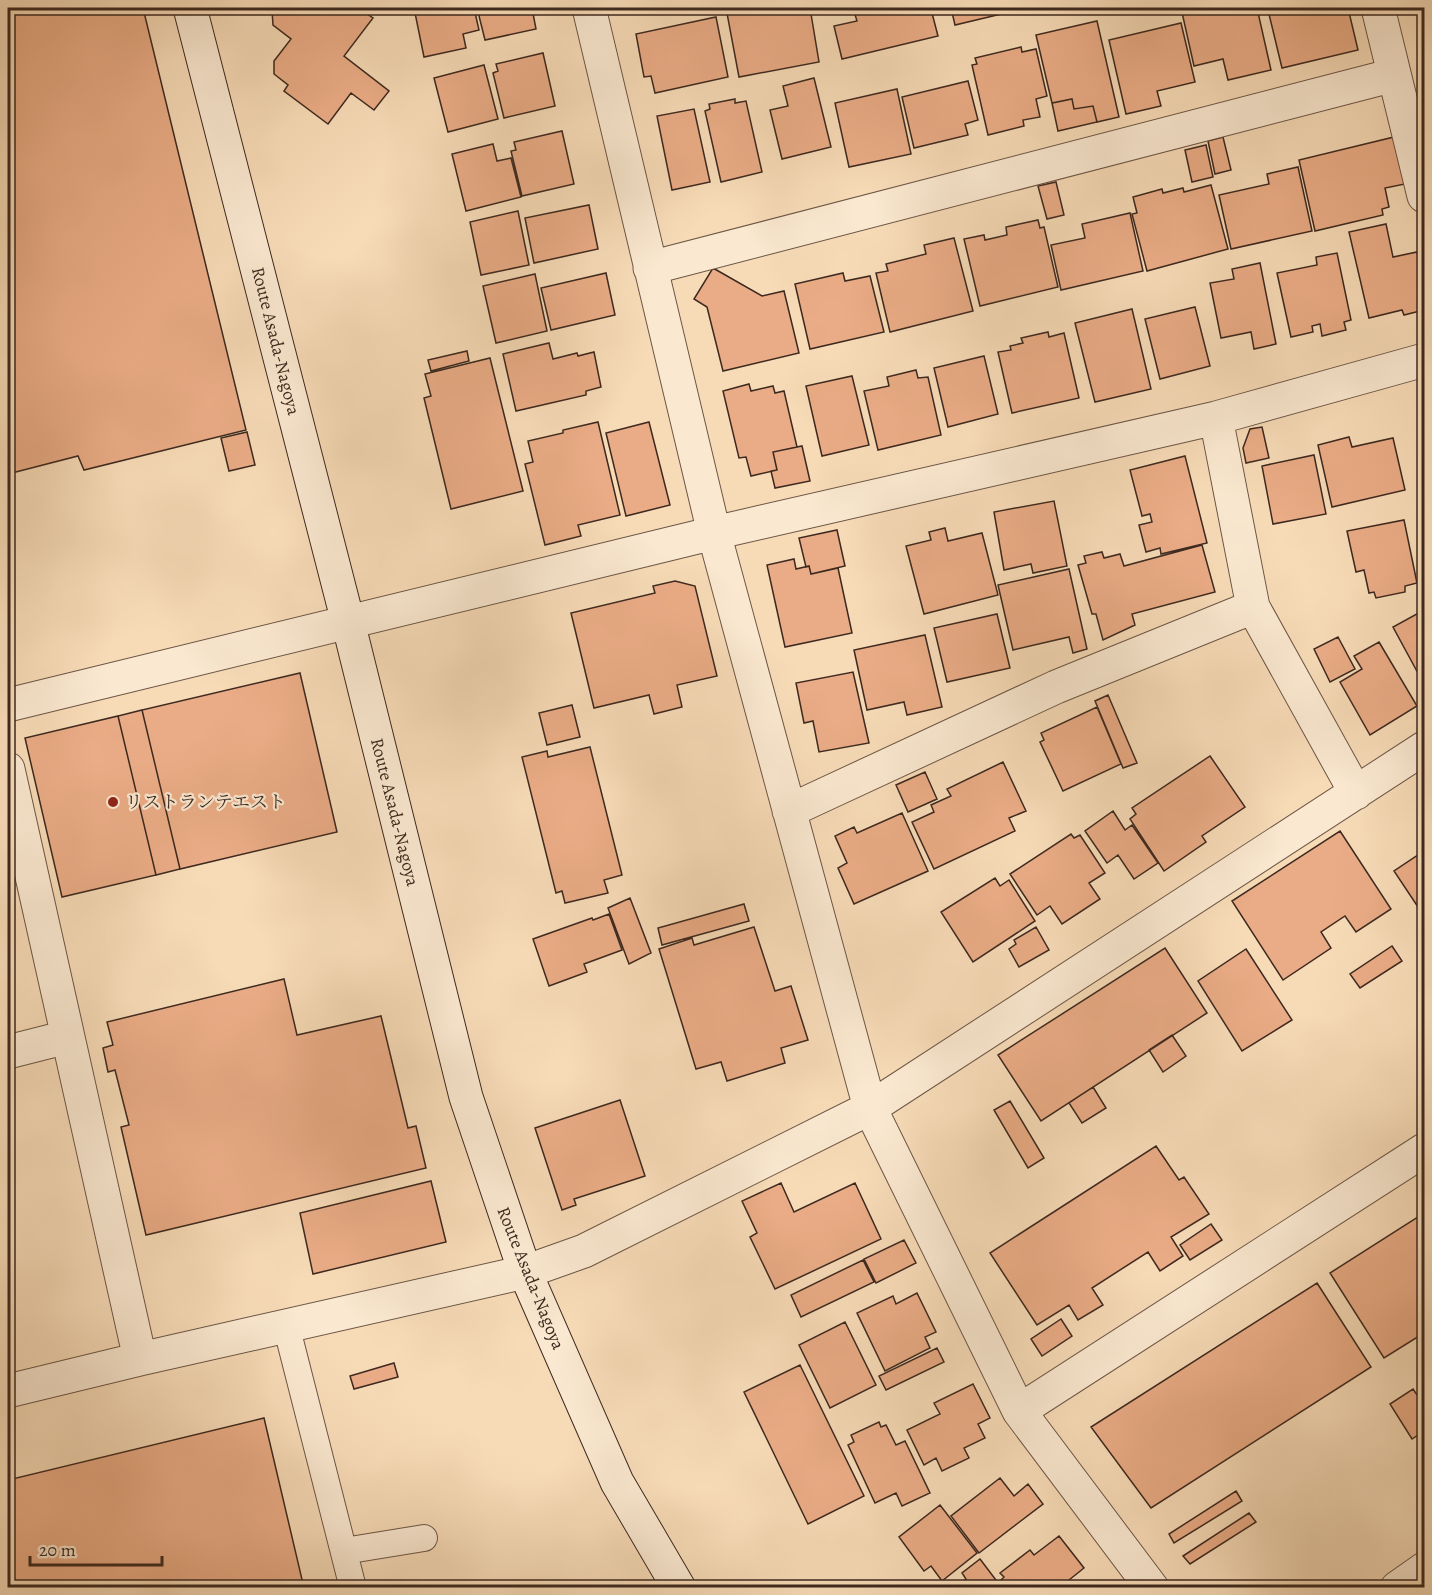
<svg xmlns="http://www.w3.org/2000/svg" width="1432" height="1595" font-family="Alegreya,'Noto Serif JP',serif">
	<rect width="100%" height="100%" fill="#f7dbb7"/>
	<filter id="stains"><feTurbulence type="fractalNoise" baseFrequency=".00333" numOctaves="4"/><feColorMatrix values="0 0 0 0 .2 0 0 0 0 .09 0 0 0 0 .02 0 0 0 .5 -.17"/></filter>
	<radialGradient id="worn" r=".72"><stop offset=".6" stop-color="#630" stop-opacity="0"/><stop offset="1" stop-color="#630" stop-opacity=".3"/></radialGradient>
	<path fill="#eaac86" stroke="#3d291f" stroke-width="1.5" d="M8,8H143L246,430L84,470L78,456L8,474Z
		M274,8H358L373,18L344,56L389,91L374,110L351,93L328,124L284,91L288,85L274,74V61L291,39L273,25L272,10Z
		M414,8H474L479,30L463,34L466,48L424,57Z
		M477,8H532L536,29L485,40Z
		M726,8H768L769,13L795,8H810L819,62L739,77Z
		M853,8H937L938,12L932,13L938,36L842,59L834,26L857,21Z
		M951,8H1026L955,25Z
		M1181,8H1257L1271,70L1228,80L1223,59L1194,66Z
		M1278,8H1348L1358,50L1282,68L1268,10Z
		M716,17L728,77L655,93L651,76L644,77L636,34Z
		M1097,21L1119,117L1097,122L1093,106L1074,109L1072,99L1052,103L1036,35Z
		M1181,23L1195,82L1157,91L1161,106L1126,114L1109,40Z
		M1021,47L1022,52L1036,49L1047,96L1036,99L1040,117L1023,120L1024,126L988,135L972,65L977,64L975,58Z
		M543,53L555,106L504,118L493,73L498,71L496,64Z
		M484,65L498,119L448,132L434,78Z
		M814,78L831,147L782,159L770,110L788,106L783,86Z
		M968,81L978,120L965,124L968,135L914,148L902,97Z
		M897,89L911,154L849,167L835,103Z
		M735,99V103L746,101L762,172L721,182L705,111L710,109L709,104Z
		M1072,99L1074,109L1093,106L1097,122L1058,131L1052,103Z
		M694,109L710,182L672,190L657,116Z
		M562,131L574,184L522,196L511,151L516,150L514,142Z
		M1223,137L1231,170L1215,174L1208,141Z
		M1394,137L1405,184L1385,188L1389,207L1382,209L1383,215L1315,231L1299,160Z
		M493,144L497,161L511,158L521,197L466,211L452,154Z
		M1206,145L1213,177L1192,182L1185,150Z
		M1298,167L1312,231L1231,249L1219,195L1269,184L1267,174Z
		M1056,182L1064,215L1047,219L1038,186Z
		M1211,185L1228,249L1147,271L1132,214L1137,213L1133,197L1162,189L1163,193L1183,188L1184,192Z
		M589,205L598,249L534,263L525,218Z
		M518,211L529,265L481,275L470,222Z
		M1130,213L1143,271L1061,290L1051,245L1085,238L1082,224Z
		M1038,220L1040,228L1044,227L1058,287L980,306L964,239L984,235L985,240L1007,235L1006,227Z
		M1386,224L1393,257L1417,252L1424,283V310L1404,315L1402,310L1369,318L1349,232Z
		M954,238L973,311L890,332L876,273L888,271L886,264L926,254L924,245Z
		M1337,253L1351,320L1344,322L1346,330L1322,336L1320,324L1312,326L1313,332L1291,337L1277,273L1317,265L1316,257Z
		M1260,263L1276,344L1254,349L1251,332L1221,338L1210,283L1234,279L1232,269Z
		M713,268L762,296L784,291L799,353L723,371L707,307L694,299Z
		M606,273L615,315L551,330L541,288Z
		M843,273L845,281L870,276L884,332L810,349L795,284Z
		M535,274L547,331L496,343L483,286Z
		M1195,307L1210,366L1160,379L1145,319Z
		M1132,309L1151,389L1095,402L1075,323Z
		M1048,332L1049,337L1064,333L1079,398L1012,413L998,352L1011,350L1010,346L1023,343L1021,338Z
		M549,343L553,359L577,353L578,356L594,352L601,387L586,391V395L516,411L503,354Z
		M467,351L469,361L431,371L428,360Z
		M984,356L998,414L948,427L934,368Z
		M490,358L523,491L451,509L424,398L431,396L425,374Z
		M916,370L918,378L928,377L941,435L878,450L864,391L889,386L887,377Z
		M852,376L869,445L822,456L806,386Z
		M749,384L751,391L773,386L775,393L784,391L797,447L773,452L777,470L751,476L746,457L739,458L723,391Z
		M598,422L620,515L578,525L581,536L545,545L525,464L533,462L528,441L563,433V430Z
		M649,422L670,505L626,516L606,433Z
		M1262,427L1269,458L1246,463L1243,448L1250,429Z
		M247,432L255,465L229,471L221,438Z
		M1349,437L1352,447L1393,438L1405,490L1332,507L1318,445Z
		M802,446L810,481L775,488L771,471L777,470L773,452Z
		M1314,455L1326,514L1273,524L1262,466Z
		M1185,456L1207,543L1161,554L1160,548L1146,552L1139,525L1152,522L1150,514L1142,516L1130,470Z
		M1054,501L1067,566L1033,573L1031,564L1004,570L994,512Z
		M1404,520L1417,583L1405,586V592L1376,598L1374,592L1369,593L1364,570L1356,572L1347,531Z
		M945,528L948,541L982,533L998,595L924,614L906,546L931,540L929,532Z
		M837,530L845,566L811,574L809,566L806,567L799,538Z
		M1202,545L1215,592L1132,614L1135,625L1103,640L1096,614H1092L1078,565L1086,563L1084,556L1102,552L1104,558L1120,554L1124,566Z
		M794,559L796,569L809,566L811,574L838,568L852,633L785,647L767,565Z
		M1069,569L1087,649L1073,653L1069,637L1013,650L998,585Z
		M675,581L695,586L717,676L677,685L682,707L654,714L649,695L594,708L571,613L655,593L653,586Z
		M1424,610V672L1419,675L1393,627Z
		M997,614L1010,668L947,682L934,628Z
		M925,635L942,707L907,715L904,702L867,710L854,650Z
		M1338,637L1355,669L1330,682L1314,649Z
		M1379,642L1417,706L1370,735L1340,682L1362,669L1354,656Z
		M853,672L869,743L819,752L813,721L804,723L796,683Z
		M300,673L337,832L180,869L142,710Z
		M1108,695L1137,763L1123,768L1095,701Z
		M572,705L580,737L547,745L539,713Z
		M1097,707L1121,764L1063,791L1040,742L1044,740L1041,733Z
		M142,710L180,869L156,875L118,716Z
		M118,716L156,875L62,897L25,738Z
		M590,747L622,875L604,880L608,893L565,903L562,891L556,893L522,757L547,751L548,757Z
		M1210,756L1245,807L1202,836L1206,842L1164,871L1130,819L1136,814L1132,808Z
		M1003,762L1026,811L1009,818L1015,831L934,869L912,822L934,812L931,805L951,796L947,789Z
		M925,772L937,799L908,812L896,785Z
		M1113,811L1125,830L1132,825L1158,863L1134,879L1118,855L1107,863L1085,831Z
		M902,813L928,871L854,904L838,868L847,863L835,836L854,827L857,833Z
		M1340,831L1391,909L1356,932L1345,916L1321,932L1331,948L1283,980L1232,901Z
		M1071,834L1074,838L1080,835L1105,873L1089,883L1100,899L1062,924L1050,906L1037,915L1010,874Z
		M1424,851V916L1394,871Z
		M995,878L1000,886L1009,880L1035,921L973,962L941,912Z
		M630,898L651,953L629,964L608,908Z
		M744,904L749,921L662,945L658,928Z
		M609,914L622,950L584,964L587,972L549,986L533,939L592,918L593,920Z
		M754,927L775,991L791,986L808,1040L781,1048L785,1063L727,1081L721,1062L696,1069L659,949L692,938L694,945Z
		M1036,927L1049,950L1019,967L1009,949L1016,944L1014,940Z
		M1392,946L1402,961L1360,988L1350,974Z
		M1165,948L1207,1013L1041,1121L998,1055Z
		M1246,949L1292,1020L1242,1051L1198,981Z
		M284,979L297,1035L381,1016L408,1128L416,1126L426,1168L146,1235L121,1127L129,1125L115,1070L108,1072L103,1048L113,1045L107,1022Z
		M1172,1035L1186,1056L1163,1072L1149,1050Z
		M1093,1087L1106,1108L1082,1123L1069,1103Z
		M620,1100L645,1176L574,1199L576,1205L562,1210L535,1128Z
		M1010,1101L1044,1158L1028,1168L994,1110Z
		M1156,1146L1179,1180L1184,1177L1209,1214L1171,1237L1183,1256L1160,1271L1148,1252L1092,1288L1103,1305L1078,1320L1069,1305L1037,1325L990,1253Z
		M431,1181L446,1242L313,1274L300,1213Z
		M781,1183L794,1212L855,1183L881,1239L775,1289L750,1237L757,1233L742,1201Z
		M1424,1213V1333L1384,1358L1330,1273Z
		M1211,1224L1222,1240L1190,1260L1180,1245Z
		M904,1240L916,1263L876,1283L864,1259Z
		M863,1260L874,1282L801,1317L791,1295Z
		M1317,1283L1371,1367L1151,1508L1091,1427Z
		M917,1293L936,1332L925,1337L930,1348L885,1371L857,1313L893,1296L896,1304Z
		M1061,1319L1072,1336L1042,1356L1031,1339Z
		M845,1322L876,1385L830,1408L799,1345Z
		M937,1348L944,1362L886,1390L879,1376Z
		M394,1363L398,1377L354,1389L350,1376Z
		M800,1365L864,1496L808,1524L744,1392Z
		M973,1384L990,1418L978,1424L985,1438L964,1448L969,1458L942,1471L936,1458L924,1465L907,1430L940,1414L934,1403Z
		M1413,1389L1424,1405V1431L1412,1439L1390,1404Z
		M264,1418L304,1588H8V1480Z
		M879,1422L881,1427L886,1425L896,1445L905,1441L930,1493L902,1506L896,1493L875,1503L848,1445L854,1442L851,1435Z
		M1000,1478L1014,1496L1028,1484L1043,1504L979,1553L951,1516Z
		M1236,1491L1242,1501L1174,1543L1169,1534Z
		M940,1505L977,1553L942,1581L931,1566L924,1571L899,1537Z
		M1249,1513L1256,1522L1190,1564L1183,1556Z
		M1059,1536L1084,1568L1059,1588H1003L999,1582L1004,1577L1000,1573L1030,1550L1034,1555Z
		M980,1559L1002,1588H954L966,1579L962,1573Z"/>
	<g fill="none" stroke-linecap="round" stroke-linejoin="round">
		<defs>
			<path id="lane" d="M286,1325L353,1588
				M344,1551L424,1538"/>
			<path id="street" d="M589,8L714,533L870,1108L1019,1411L1152,1588
				M1378,8L1424,196
				M650,268L1394,75
				M1216,418L1253,607L1356,793
				M8,705L714,533L1216,418L1424,360
				M8,769L140,1359L8,1391
				M789,811L1056,687L1253,607
				M8,1052L67,1037
				M140,1359L525,1272L584,1251L870,1108L1424,748
				M1019,1411L1424,1150
				M1397,1588L1424,1569"/>
			<path id="secondary" d="M190,8L348,622L466,1097L525,1272L617,1482L679,1588"/>
		</defs>
		<use href="#lane" stroke="#6c5645" stroke-width="28"/>
		<use href="#street" stroke="#6c5645" stroke-width="35"/>
		<use href="#secondary" stroke="#3d291f" stroke-width="35"/>
		<use href="#lane" stroke="#fae8d0" stroke-width="26"/>
		<use href="#street" stroke="#fae8d0" stroke-width="33"/>
		<use href="#secondary" stroke="#fae8d0" stroke-width="33"/>
	</g>
	<circle fill="#8f2418" stroke="#fae8d0" stroke-width="2" cx="113" cy="802" r="6"/>
	<g text-anchor="middle" stroke-width="4.5" stroke-linejoin="round" paint-order="stroke">
		<g font-size="18" fill="#3d291f" stroke="#fae8d0">
			<text transform="translate(276 341) rotate(76)" y="6">Route Asada-Nagoya</text>
			<text transform="translate(395 812) rotate(76)" y="6">Route Asada-Nagoya</text>
			<text transform="translate(531 1278) rotate(68)" y="6">Route Asada-Nagoya</text>
		</g>
		<g font-size="18" fill="#3d291f" stroke="#fae8d0" text-anchor="start">
			<text x="125" y="808">リストランテエスト</text>
		</g>
	</g>
	<rect width="1432" height="1595" fill="none" stroke="#f7dbb7" stroke-width="30"/>
	<rect x="9" y="9" width="1414" height="1577" fill="none" stroke="#3d291f" stroke-width="3"/>
	<rect x="15" y="15" width="1402" height="1565" fill="none" stroke="#3d291f" stroke-width="1.5"/>
	<path d="M30 1556v9h132v-9" fill="none" stroke="#3d291f" stroke-width="3"/>
	<text x="39" y="1556" font-size="18" fill="#3d291f" stroke="#fae8d0" stroke-width="4.5" paint-order="stroke">20 m</text>
	<rect width="100%" height="100%" filter="url(#stains)"/>
	<rect width="100%" height="100%" fill="url(#worn)"/>
</svg>
